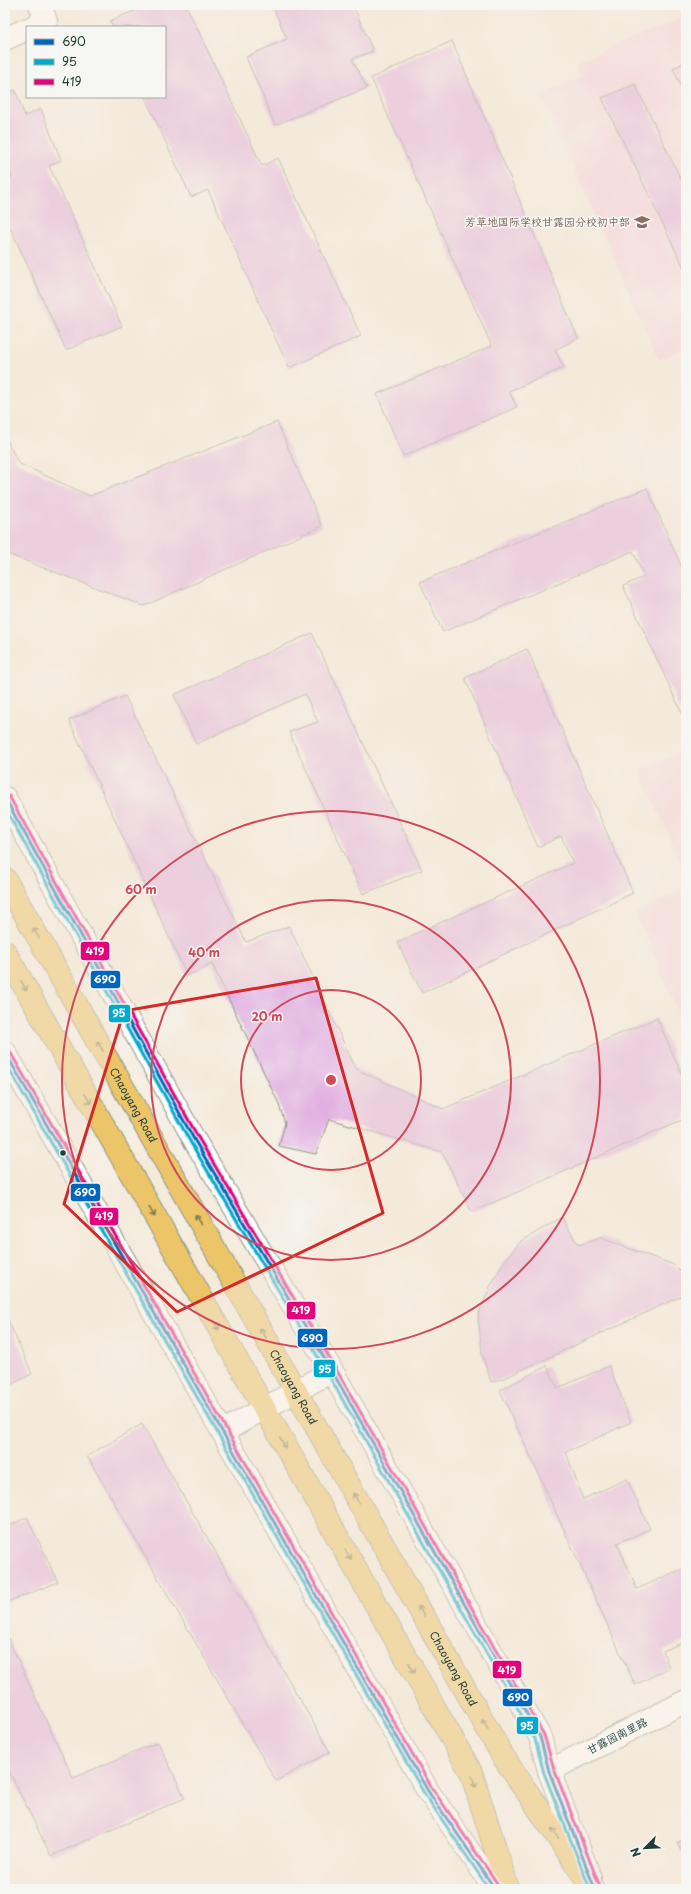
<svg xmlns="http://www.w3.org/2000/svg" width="691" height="1894" font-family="'Playpen Sans','LXGW WenKai TC',sans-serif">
	<rect width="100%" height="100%" fill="#f6f6f2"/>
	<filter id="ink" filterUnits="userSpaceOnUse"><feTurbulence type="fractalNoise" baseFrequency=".025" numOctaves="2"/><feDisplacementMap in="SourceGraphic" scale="8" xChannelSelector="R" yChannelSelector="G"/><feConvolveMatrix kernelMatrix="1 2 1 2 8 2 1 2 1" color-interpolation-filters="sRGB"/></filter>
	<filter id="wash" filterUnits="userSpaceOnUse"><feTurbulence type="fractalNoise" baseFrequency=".012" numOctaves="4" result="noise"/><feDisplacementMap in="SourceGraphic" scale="16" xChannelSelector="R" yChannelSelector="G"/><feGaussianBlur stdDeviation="0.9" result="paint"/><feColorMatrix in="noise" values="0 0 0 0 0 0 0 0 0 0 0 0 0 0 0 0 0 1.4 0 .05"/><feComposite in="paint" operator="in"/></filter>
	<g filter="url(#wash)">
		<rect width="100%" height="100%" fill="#f4eada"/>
		<path fill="#f5cfdc" d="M686,16V348L659,360L541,95L583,75L578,61Z
			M686,749V875L640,770Z
			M686,889V1030L635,913Z"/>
		<g id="blocks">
			<path fill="#e1afe1" d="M5,5H14L5,9Z
				M148,5H186L262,166L278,158L361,336L289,368L208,190L191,197L145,97H165V27H113L110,21Z
				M272,5H353L373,51L352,59L367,88L275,125L246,57L287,39Z
				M452,41L578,338L555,350L564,368L509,391L517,407L403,456L377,394L492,346L371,78Z
				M686,62V98L673,68Z
				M635,84L686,190V272L602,98Z
				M15,90L25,116L41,109L61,160L49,166L122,326L66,350L5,216V180L12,177L5,161V94Z
				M277,422L322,526L144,606L5,553V436L18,463L90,496Z
				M647,488L686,577V722L623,586L644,577L633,551L443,632L420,582Z
				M312,633L422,870L363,894L289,732L318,722L305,694L196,744L174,695Z
				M527,649L633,893L422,993L397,942L573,863L561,836L538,847L465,678Z
				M125,696L246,942L289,926L356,1069L443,1109L657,1018L686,1084V1118L472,1212L442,1152L329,1119L316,1154L279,1146L285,1123L278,1102L212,964L187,976L69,720Z
				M562,1217L578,1245L601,1238L674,1265L686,1277V1294L502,1379L491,1382L482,1354L478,1315L490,1287L502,1265L520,1242Z
				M5,1313L32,1374L5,1388Z
				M547,1366L558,1388L609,1366L631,1422L566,1452L583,1499L627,1479L650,1529L617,1543L637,1589L686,1567V1641L663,1651L669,1668L635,1685L500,1390Z
				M142,1424L330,1752L276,1781L87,1456Z
				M27,1517L58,1582L5,1603V1528Z
				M5,1632L73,1778L158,1742L185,1798L51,1856L5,1763Z
				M686,1838V1860L677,1843Z"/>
		</g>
	</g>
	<g filter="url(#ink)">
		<use href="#blocks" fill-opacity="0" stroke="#8a9487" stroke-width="1"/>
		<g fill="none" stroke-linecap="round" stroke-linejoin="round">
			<defs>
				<path id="minor" d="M32,27L46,21L40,5
					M5,39L27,29
					M549,1771L686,1701"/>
				<path id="tertiary" d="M5,798L195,1141L332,1371L540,1737L549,1771L590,1877
					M5,1052L428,1791L495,1889
					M222,1432L332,1371"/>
				<g id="trunk">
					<path id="s1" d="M5,879L504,1758L593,1889"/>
					<path d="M5,952L471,1772L508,1889"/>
				</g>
			</defs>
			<use href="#minor" stroke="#8a9487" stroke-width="24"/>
			<use href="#tertiary" stroke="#8a9487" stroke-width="24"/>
			<use href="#trunk" stroke="#8a9487" stroke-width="24"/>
			<use href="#minor" stroke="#fff" stroke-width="22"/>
			<use href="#tertiary" stroke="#fff" stroke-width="22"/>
			<use href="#trunk" stroke="#edc569" stroke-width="22"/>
			<defs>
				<path id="bus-1" d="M5,798L195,1141L332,1371L540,1737L549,1771L595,1889
					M5,1052L428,1791L495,1889"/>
				<path id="bus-2" d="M5,808L191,1143L328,1374L535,1739L544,1773L590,1889
					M5,1062L424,1793L489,1889"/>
				<path id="bus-3" d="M9,796L199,1139L336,1369L544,1735L554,1769L600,1887
					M9,1050L432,1788L499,1886"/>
			</defs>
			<use href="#bus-1" stroke="#f6f6f2" stroke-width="6"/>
			<use href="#bus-2" stroke="#f6f6f2" stroke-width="6"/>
			<use href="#bus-3" stroke="#f6f6f2" stroke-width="6"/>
			<use href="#bus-1" stroke="#0065bd" stroke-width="3"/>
			<use href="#bus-2" stroke="#00a9ce" stroke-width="3"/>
			<use href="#bus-3" stroke="#e5007d" stroke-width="3"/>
		</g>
		<defs><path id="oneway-shaft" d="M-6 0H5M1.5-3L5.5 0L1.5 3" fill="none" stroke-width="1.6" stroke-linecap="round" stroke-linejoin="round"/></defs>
		<g stroke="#7c7a4c">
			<use href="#oneway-shaft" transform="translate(36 933) rotate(-120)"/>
			<use href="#oneway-shaft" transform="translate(24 986) rotate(60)"/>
			<use href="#oneway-shaft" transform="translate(100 1046) rotate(-120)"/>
			<use href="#oneway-shaft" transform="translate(88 1099) rotate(60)"/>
			<use href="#oneway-shaft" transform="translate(152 1212) rotate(60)"/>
			<use href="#oneway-shaft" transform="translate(198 1220) rotate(-120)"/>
			<use href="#oneway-shaft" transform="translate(216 1325) rotate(60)"/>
			<use href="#oneway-shaft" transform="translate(263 1333) rotate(-120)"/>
			<use href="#oneway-shaft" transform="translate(283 1443) rotate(60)"/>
			<use href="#oneway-shaft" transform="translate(356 1498) rotate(-120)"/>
			<use href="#oneway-shaft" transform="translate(348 1555) rotate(60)"/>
			<use href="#oneway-shaft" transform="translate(421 1611) rotate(-120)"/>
			<use href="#oneway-shaft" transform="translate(412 1668) rotate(60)"/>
			<use href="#oneway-shaft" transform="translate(485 1724) rotate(-120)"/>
			<use href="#oneway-shaft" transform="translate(474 1782) rotate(72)"/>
			<use href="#oneway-shaft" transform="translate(555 1833) rotate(-124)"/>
		</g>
	</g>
	<path d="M0 0H691V1894H0ZM316,978L383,1213L177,1312L64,1204L124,1011Z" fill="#f4eada" fill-opacity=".55" fill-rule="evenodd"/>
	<path fill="none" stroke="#d62828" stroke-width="3" stroke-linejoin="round" d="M316,978L383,1213L177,1312L64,1204L124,1011Z"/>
	<g fill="none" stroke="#d1495b" stroke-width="2">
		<circle cx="331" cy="1080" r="90"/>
		<circle cx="331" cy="1080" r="180"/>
		<circle cx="331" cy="1080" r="269"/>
	</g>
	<defs>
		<symbol id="school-bare" viewBox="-9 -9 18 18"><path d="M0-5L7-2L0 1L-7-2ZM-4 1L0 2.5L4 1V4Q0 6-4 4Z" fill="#8d6e63" stroke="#f6f6f2" stroke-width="2.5" paint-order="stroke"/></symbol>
	</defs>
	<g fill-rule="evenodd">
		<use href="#school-bare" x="631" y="211" width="22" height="22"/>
	</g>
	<circle fill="#1f3d34" stroke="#f6f6f2" stroke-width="1.5" cx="63" cy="1153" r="3.5"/>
	<g text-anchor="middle" stroke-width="3" stroke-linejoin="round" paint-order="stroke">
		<g font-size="11" fill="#785e54" stroke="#f6f6f2" text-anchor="end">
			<text x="630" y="226">芳草地国际学校甘露园分校初中部</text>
		</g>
		<g font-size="11" fill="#1f3d34" stroke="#f6f6f2">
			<text dy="4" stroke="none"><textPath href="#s1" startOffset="260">Chaoyang Road</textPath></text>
			<text dy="4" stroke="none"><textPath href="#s1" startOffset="584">Chaoyang Road</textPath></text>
			<text dy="4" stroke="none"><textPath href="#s1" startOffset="908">Chaoyang Road</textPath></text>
			<text transform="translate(617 1736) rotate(-27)" y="4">甘露园南里路</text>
		</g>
	</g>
	<circle cx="331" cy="1080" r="6" fill="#d1495b" stroke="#f6f6f2" stroke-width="2"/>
	<g font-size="12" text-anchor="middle" font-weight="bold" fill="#d1495b" stroke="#f6f6f2" stroke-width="3" stroke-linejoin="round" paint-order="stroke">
		<text x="141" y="894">60 m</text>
		<text x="204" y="957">40 m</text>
		<text x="267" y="1021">20 m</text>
	</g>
	<g stroke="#f6f6f2" stroke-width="1.5">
		<rect x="80" y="941" width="30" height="20" rx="4" fill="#e5007d"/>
		<rect x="90" y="970" width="31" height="19" rx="4" fill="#0065bd"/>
		<rect x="108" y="1004" width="23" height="19" rx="4" fill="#00a9ce"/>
		<rect x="70" y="1183" width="31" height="19" rx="4" fill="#0065bd"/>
		<rect x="89" y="1207" width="30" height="19" rx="4" fill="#e5007d"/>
		<rect x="286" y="1301" width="30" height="19" rx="4" fill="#e5007d"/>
		<rect x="297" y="1328" width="31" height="20" rx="4" fill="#0065bd"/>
		<rect x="313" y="1359" width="23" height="19" rx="4" fill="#00a9ce"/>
		<rect x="492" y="1660" width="30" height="19" rx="4" fill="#e5007d"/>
		<rect x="502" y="1688" width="31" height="19" rx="4" fill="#0065bd"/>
		<rect x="516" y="1716" width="23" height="19" rx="4" fill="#00a9ce"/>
	</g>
	<g font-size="11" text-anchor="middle" font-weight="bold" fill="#fff">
		<text x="95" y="955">419</text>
		<text x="105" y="983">690</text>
		<text x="119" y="1017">95</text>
		<text x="85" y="1196">690</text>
		<text x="104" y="1220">419</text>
		<text x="301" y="1314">419</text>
		<text x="312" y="1342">690</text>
		<text x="325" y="1373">95</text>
		<text x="507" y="1674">419</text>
		<text x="518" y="1701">690</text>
		<text x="527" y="1730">95</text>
	</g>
	<rect width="691" height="1894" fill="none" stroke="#f6f6f2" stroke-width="20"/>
	<rect x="26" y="26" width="140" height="72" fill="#f6f6f2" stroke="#a0aca6"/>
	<rect x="34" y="39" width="20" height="6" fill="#0065bd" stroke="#a0aca6"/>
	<text x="62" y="46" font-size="12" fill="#1f3d34">690</text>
	<rect x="34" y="59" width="20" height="6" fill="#00a9ce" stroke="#a0aca6"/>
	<text x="62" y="66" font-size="12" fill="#1f3d34">95</text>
	<rect x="34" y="79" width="20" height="6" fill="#e5007d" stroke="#a0aca6"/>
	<text x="62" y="86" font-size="12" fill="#1f3d34">419</text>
	<g transform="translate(645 1848) rotate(246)" stroke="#f6f6f2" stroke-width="3" paint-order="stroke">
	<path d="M0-3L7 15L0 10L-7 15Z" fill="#1f3d34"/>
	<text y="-6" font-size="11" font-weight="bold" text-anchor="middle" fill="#1f3d34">N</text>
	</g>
</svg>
